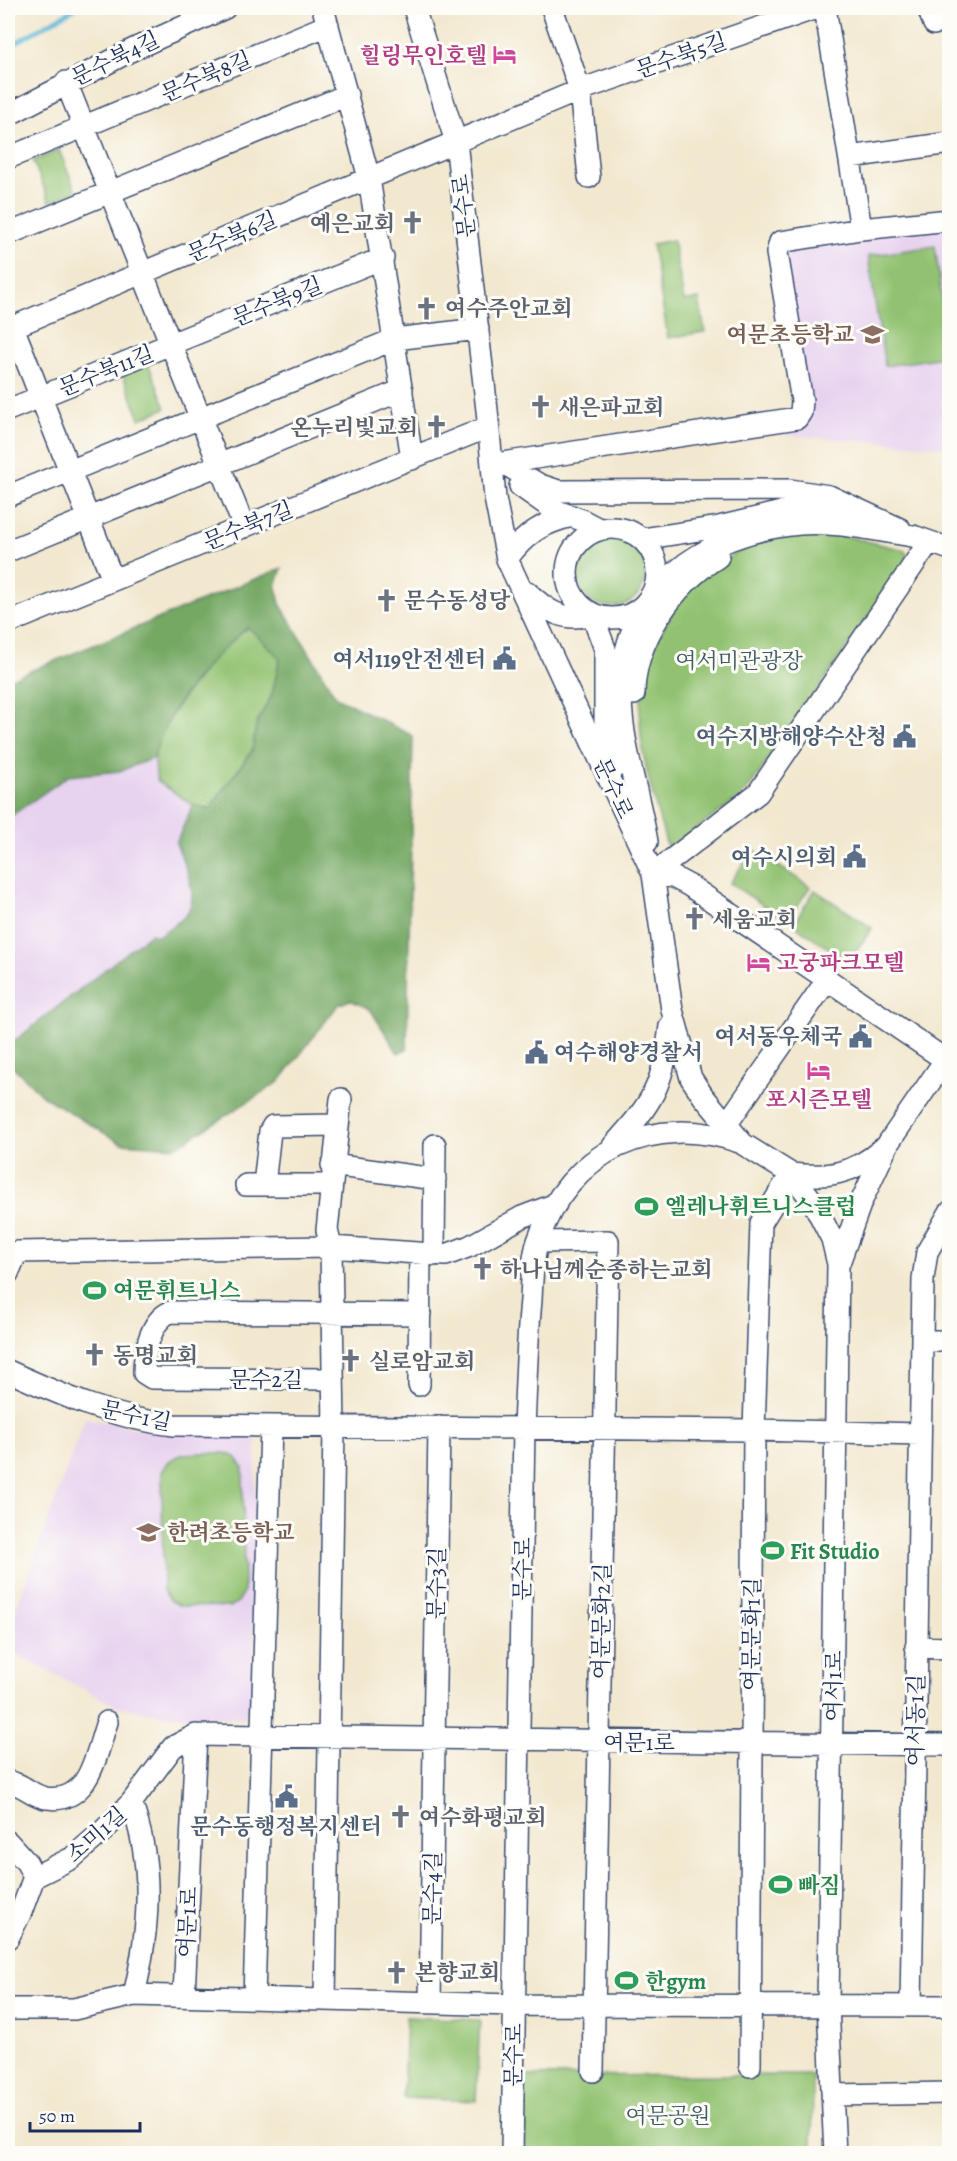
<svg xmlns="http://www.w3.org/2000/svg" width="957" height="2161" font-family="Alegreya,'Noto Serif KR',serif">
	<rect width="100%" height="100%" fill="#fdfcf7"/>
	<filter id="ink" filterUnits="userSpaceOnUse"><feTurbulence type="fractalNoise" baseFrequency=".0167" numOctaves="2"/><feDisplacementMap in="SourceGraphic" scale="12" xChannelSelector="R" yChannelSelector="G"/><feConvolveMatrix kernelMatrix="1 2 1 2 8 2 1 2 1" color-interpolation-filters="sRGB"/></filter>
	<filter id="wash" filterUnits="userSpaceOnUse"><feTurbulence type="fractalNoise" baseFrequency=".008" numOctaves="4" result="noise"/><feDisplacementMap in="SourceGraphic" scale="24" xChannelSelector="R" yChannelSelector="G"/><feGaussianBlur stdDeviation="1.35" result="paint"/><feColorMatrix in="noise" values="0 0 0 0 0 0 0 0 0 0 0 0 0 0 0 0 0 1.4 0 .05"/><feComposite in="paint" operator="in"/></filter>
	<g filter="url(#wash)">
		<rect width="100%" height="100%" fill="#f2e8cf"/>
		<path fill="#e7d2ef" d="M949,226V447L781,435L780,429L809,420L783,253L784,248Z
			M154,758L157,781L193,805L176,843L191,886V907L183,918L158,936L150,934L8,1046V818L68,776L120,771Z
			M85,1418L143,1430L256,1435L253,1718L163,1715L118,1707L8,1650V1630Z"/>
		<path fill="#92c271" stroke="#567868" stroke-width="1.5" d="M59,150L76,191L50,202L33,161Z
			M673,240L684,301L699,299L705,332L668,338L652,244Z
			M935,246L949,356L885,366L868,256Z
			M148,363L166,408L140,419L122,373Z
			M832,533L904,550L908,557L906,563L745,793L668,850C657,808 640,761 640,716C641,644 689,566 760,543C783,536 808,534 832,533Z
			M576 572a35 35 0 1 1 70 0a35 35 0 1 1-70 0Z
			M249,627L280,658L272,695L257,722L252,751L209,809L193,805L157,781L154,758L158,739L179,703L217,653Z
			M753,849L810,887L787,921L730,883Z
			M815,890L872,928L849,962L793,924Z
			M225,1453L236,1457L243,1467L244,1592L238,1602L229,1607L180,1606L170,1601L163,1590L162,1473C170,1447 203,1454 225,1453Z
			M406,2017L480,2020L476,2101L403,2098Z
			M813,2075L812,2153H524L521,2076Z"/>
		<path fill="#75a863" stroke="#486c60" stroke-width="1.5" d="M282,568L276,586L280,604L336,697L413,736L407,1049L398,1053L370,1009L350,1000L338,1005L279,1082L176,1147L121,1143L44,1097L8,1062V1046L150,934L158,936C166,930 174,925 182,919C204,900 184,865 176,843L193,805L209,809L252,751L257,722L272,695L280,658L248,627C209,660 166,706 154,758L120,771L68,776L8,818V680Z"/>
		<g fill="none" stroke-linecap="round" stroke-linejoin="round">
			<path stroke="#5bb8d9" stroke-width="4.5" d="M8,47L76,8"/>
		</g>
	</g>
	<g filter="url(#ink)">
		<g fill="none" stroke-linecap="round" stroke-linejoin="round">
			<defs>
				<path id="minor" d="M323,8L369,178L412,459
					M414,8L456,142L487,410L495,498L507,559L653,874L672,1010L691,1078L703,1096L743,1144L791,1174L812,1200L832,1239L838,1264L828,2005L835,2154
					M552,8L580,90L589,177
					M825,8L861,229
					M928,8L934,24
					M66,82L244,527
					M8,115L134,49L225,8
					M850,157L950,143
					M8,158L328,25
					M8,234L347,95
					M13,327L113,580
					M8,329L580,90L816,8
					M8,410L383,258
					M503,463L797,418L801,412L802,401L777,253L780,242L861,229L950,220
					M503,463L540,485L558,491L790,490L829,496L900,529
					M520,486L554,510L582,520L599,529
					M8,496L395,339L478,329
					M567 573a45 45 0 1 1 90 0a45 45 0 1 1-90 0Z
					M916,537L950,549
					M642,539L719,527L794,509H810L844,515
					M929,542L758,793L653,874L673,877L690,886L950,1063
					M8,551L402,390
					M507,559C525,534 542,523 572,516
					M527,592C547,611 564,623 592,614L605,649V722L613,769
					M8,623L488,427
					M634,694C634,641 674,584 718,557
					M647,842C639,794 622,747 621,698C618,592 702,532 800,524C837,521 877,531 913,536
					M726,1125L827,980
					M613,1146C654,1101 663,1086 670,1026
					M332,1165L435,1179
					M791,1174C827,1178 854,1174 882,1149
					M246,1185H331
					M264,1185L270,1131L273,1126L338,1125
					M538,1242L608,1241L593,2071
					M434,1255L435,1145
					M839,1263L861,1202L889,1142L950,1053
					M8,1273L17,1252L331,1247L446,1255L470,1246L522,1217L556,1204
					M922,1341H950
					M8,1371C61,1395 115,1419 174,1425L754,1430L920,1434
					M333,1379L152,1378L144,1373C144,1353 150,1321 170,1312L420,1314
					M419,1385L420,1254
					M916,1647L950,1648
					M8,1782C23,1783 31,1796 46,1798C90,1805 96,1753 107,1722
					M131,1803C155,1865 149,1931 134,1995
					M8,1842L27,1863L34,1877
					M8,1938L21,1912L34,1877L72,1858L103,1831L131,1803L173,1747L196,1735L950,1745
					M184,1996L196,1735
					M254,1998L271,1427
					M325,2000L334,1427L331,1247L327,1230L341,1099
					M430,2002L439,1427
					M911,2006L923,1279L927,1252L950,1212
					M8,2009H74L134,1995L514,2005L950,2006
					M750,2066L754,1430L761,1223L791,1174
					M833,2095L950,2093
					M512,2154L524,1427C526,1385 527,1342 531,1300C532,1281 532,1259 538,1241C568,1151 654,1111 742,1143"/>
			</defs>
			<use href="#minor" stroke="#3b4b6f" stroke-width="24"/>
			<use href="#minor" stroke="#fff" stroke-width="21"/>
		</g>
	</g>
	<defs>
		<symbol id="hotel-bare" viewBox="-9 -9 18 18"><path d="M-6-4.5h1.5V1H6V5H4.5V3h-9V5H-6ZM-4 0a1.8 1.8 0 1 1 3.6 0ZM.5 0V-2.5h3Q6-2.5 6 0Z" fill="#d1479c" stroke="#fdfcf7" stroke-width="2.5" paint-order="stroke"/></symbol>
		<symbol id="church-bare" viewBox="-9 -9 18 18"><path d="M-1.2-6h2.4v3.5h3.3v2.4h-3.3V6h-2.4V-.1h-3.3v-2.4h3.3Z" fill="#6b7280" stroke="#fdfcf7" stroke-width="2.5" paint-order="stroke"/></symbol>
		<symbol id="school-bare" viewBox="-9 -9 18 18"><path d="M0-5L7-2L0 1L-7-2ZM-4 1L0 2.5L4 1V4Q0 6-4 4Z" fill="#8d6e63" stroke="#fdfcf7" stroke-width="2.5" paint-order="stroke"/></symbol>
		<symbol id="civic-bare" viewBox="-9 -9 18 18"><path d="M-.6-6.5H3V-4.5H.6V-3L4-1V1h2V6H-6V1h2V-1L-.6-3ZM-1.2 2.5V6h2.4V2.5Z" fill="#5c6f8a" stroke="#fdfcf7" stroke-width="2.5" paint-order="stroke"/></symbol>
		<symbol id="stadium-bare" viewBox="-9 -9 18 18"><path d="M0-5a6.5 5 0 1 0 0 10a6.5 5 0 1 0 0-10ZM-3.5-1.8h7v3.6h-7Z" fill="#2e9e5b" stroke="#fdfcf7" stroke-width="2.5" paint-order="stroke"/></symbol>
	</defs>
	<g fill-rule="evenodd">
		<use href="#hotel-bare" x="488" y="38" width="33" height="33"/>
		<use href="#church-bare" x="396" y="206" width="33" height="33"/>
		<use href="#church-bare" x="410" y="292" width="33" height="33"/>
		<use href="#school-bare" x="856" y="318" width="33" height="33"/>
		<use href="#church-bare" x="524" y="390" width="33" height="33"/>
		<use href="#church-bare" x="420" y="410" width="33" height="33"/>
		<use href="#church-bare" x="370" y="584" width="33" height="33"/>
		<use href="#civic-bare" x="488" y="642" width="33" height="33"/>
		<use href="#civic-bare" x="888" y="720" width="33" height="33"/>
		<use href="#civic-bare" x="838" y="840" width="33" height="33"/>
		<use href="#church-bare" x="678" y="902" width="33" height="33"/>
		<use href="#hotel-bare" x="742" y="946" width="33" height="33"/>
		<use href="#civic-bare" x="844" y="1020" width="33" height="33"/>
		<use href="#civic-bare" x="520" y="1036" width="33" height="33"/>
		<use href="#hotel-bare" x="802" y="1054" width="33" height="33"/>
		<use href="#stadium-bare" x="630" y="1190" width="33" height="33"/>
		<use href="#church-bare" x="466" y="1252" width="33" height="33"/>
		<use href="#stadium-bare" x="78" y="1274" width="33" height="33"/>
		<use href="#church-bare" x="78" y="1338" width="33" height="33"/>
		<use href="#church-bare" x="334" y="1344" width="33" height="33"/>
		<use href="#school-bare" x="132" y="1516" width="33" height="33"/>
		<use href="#stadium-bare" x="756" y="1534" width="33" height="33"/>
		<use href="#civic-bare" x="270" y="1780" width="33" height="33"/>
		<use href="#church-bare" x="384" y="1800" width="33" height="33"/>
		<use href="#stadium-bare" x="764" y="1868" width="33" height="33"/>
		<use href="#church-bare" x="380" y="1956" width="33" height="33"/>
		<use href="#stadium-bare" x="610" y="1964" width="33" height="33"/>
	</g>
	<g text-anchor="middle" stroke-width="6" stroke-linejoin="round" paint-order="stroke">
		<g font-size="22" font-weight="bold" fill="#b23c85" stroke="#fdfcf7" text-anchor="end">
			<text x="487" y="63">힐링무인호텔</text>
			<text x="777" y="970" text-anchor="start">고궁파크모텔</text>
			<text x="819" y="1107" text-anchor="middle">포시즌모텔</text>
		</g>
		<g font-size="22" fill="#1b2f5e" stroke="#fdfcf7">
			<text transform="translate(681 55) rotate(-19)" y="8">문수북5길</text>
			<text transform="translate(115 58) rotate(-26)" y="8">문수북4길</text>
			<text transform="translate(206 76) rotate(-23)" y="8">문수북8길</text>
			<text transform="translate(463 206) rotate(-97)" y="8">문수로</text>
			<text transform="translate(232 236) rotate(-23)" y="8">문수북6길</text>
			<text transform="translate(277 301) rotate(-22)" y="8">문수북9길</text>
			<text transform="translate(106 370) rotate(-22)" y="8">문수북11길</text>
			<text transform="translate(248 525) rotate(-22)" y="8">문수북7길</text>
			<text transform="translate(614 788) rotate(65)" y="8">문수로</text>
			<text x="266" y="1387">문수2길</text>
			<text transform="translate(136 1415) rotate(12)" y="8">문수1길</text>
			<text transform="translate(522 1569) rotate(-89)" y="8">문수로</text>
			<text transform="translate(436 1583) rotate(-89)" y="8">문수3길</text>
			<text transform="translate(601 1621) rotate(-89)" y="8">여문문화2길</text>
			<text transform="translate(751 1634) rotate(-89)" y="8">여문문화1길</text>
			<text transform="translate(833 1686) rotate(-89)" y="8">여서1로</text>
			<text transform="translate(915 1720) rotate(-89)" y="8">여서동1길</text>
			<text x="639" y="1750">여문1로</text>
			<text transform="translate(96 1834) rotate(-41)" y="8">소미1길</text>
			<text transform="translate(432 1888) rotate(-89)" y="8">문수4길</text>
			<text transform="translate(187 1922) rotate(-87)" y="8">여문1로</text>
			<text transform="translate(513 2055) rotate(-89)" y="8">문수로</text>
		</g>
		<g font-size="22" font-weight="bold" fill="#5b616d" stroke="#fdfcf7" text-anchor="start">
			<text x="395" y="231" text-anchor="end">예은교회</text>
			<text x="445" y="316">여수주안교회</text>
			<text x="558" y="415">새은파교회</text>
			<text x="418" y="435" text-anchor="end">온누리빛교회</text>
			<text x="404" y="608">문수동성당</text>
			<text x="712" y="927">세움교회</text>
			<text x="500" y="1277">하나님께순종하는교회</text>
			<text x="113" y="1363">동명교회</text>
			<text x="369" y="1369">실로암교회</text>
			<text x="419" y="1825">여수화평교회</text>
			<text x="415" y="1980">본향교회</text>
		</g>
		<g font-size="22" font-weight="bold" fill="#785e54" stroke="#fdfcf7" text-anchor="end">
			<text x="854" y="342">여문초등학교</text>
			<text x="167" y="1540" text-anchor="start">한려초등학교</text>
		</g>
		<g font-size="22" font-weight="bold" fill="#4e5e75" stroke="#fdfcf7" text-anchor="end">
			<text x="486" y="667">여서119안전센터</text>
			<text x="887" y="744">여수지방해양수산청</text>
			<text x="837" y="865">여수시의회</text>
			<text x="842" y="1044">여서동우체국</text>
			<text x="554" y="1060" text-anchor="start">여수해양경찰서</text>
			<text x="286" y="1834" text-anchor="middle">문수동행정복지센터</text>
		</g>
		<g font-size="22" fill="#3f5b64" stroke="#fdfcf7">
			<text x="739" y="668">여서미관광장</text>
			<text x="668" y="2123">여문공원</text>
		</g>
		<g font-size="22" font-weight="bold" fill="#27864d" stroke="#fdfcf7" text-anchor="start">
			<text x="665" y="1214">엘레나휘트니스클럽</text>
			<text x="113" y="1298">여문휘트니스</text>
			<text x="790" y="1559">Fit Studio</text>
			<text x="798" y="1893">빠짐</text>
			<text x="645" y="1989">한gym</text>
		</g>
	</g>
	<rect width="957" height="2161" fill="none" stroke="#fdfcf7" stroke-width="30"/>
	<path d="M30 2122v9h110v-9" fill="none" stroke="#1b2f5e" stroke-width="3"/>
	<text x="39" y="2122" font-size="18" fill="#1b2f5e" stroke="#fdfcf7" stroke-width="4.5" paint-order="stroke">50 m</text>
</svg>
